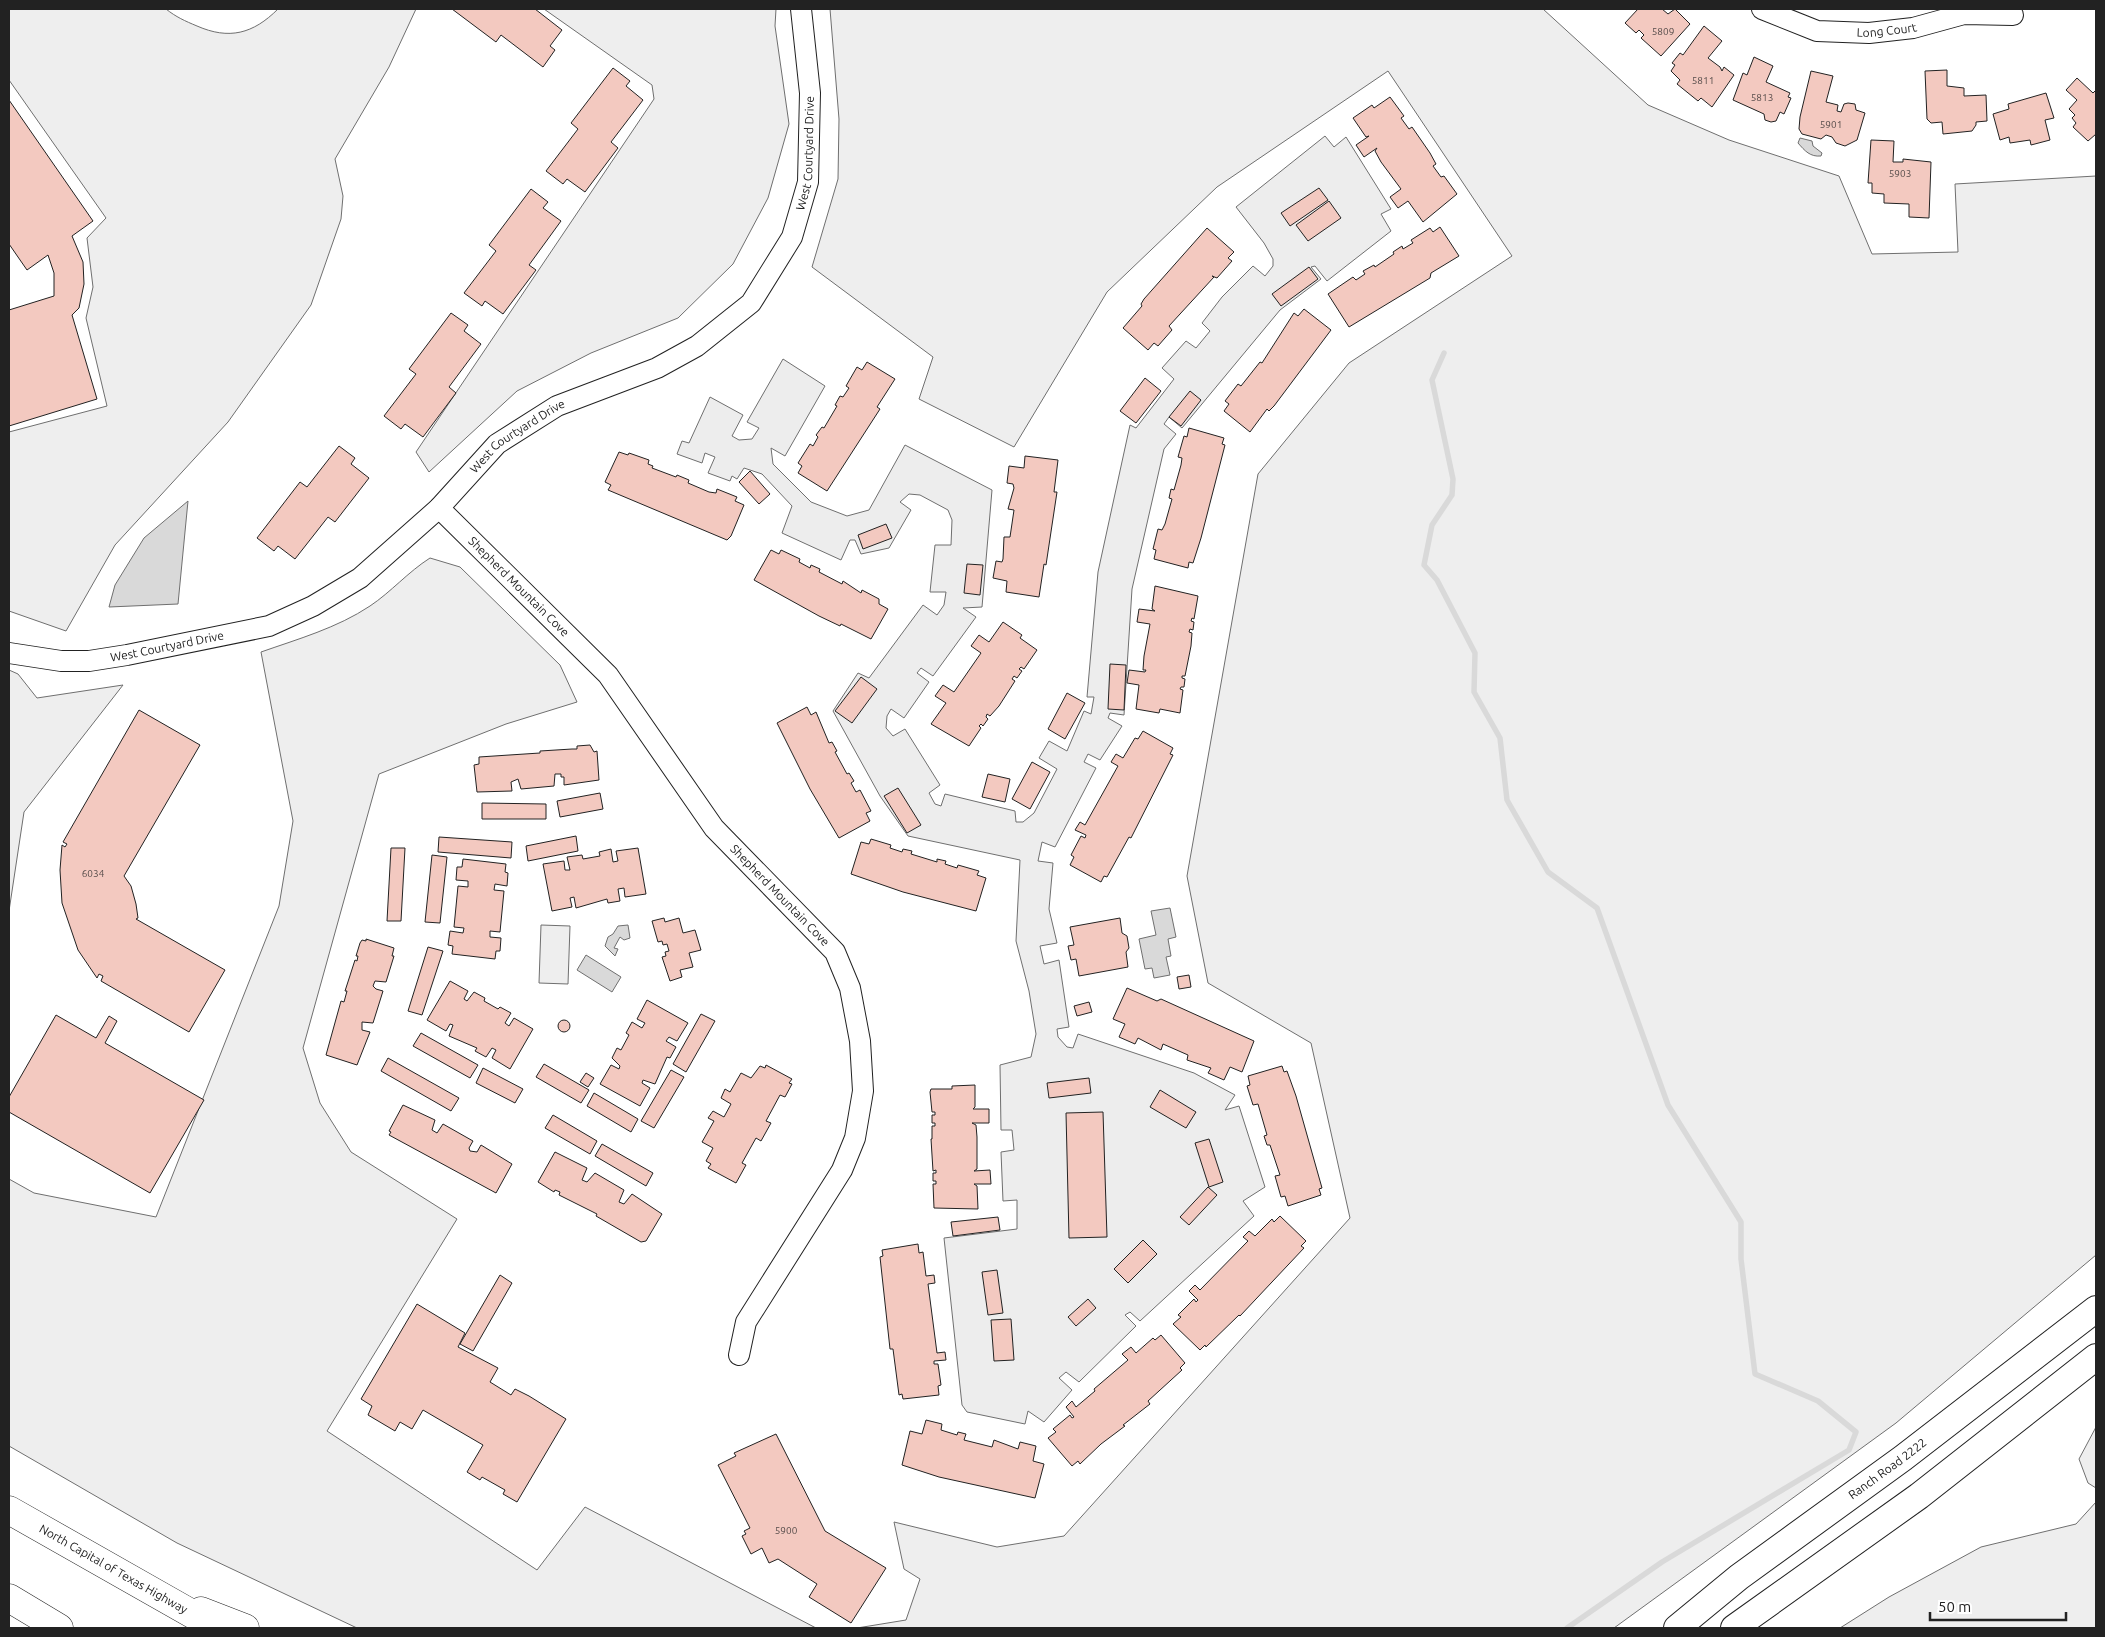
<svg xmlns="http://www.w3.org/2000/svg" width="2105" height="1637" font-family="Ubuntu,sans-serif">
	<rect width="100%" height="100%" fill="#fff"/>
	<path fill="#eee" stroke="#6f6f6f" d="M9,9H166C176,17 185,21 197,26C229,40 253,34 278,9H416L389,67L335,159L343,196L341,219L311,305L228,422L115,545L66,631L9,611V432L107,406L86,318L93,287L87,238L106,218L9,80Z
		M544,9H776L775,26L789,124L768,198L733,264L678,318L591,353L517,391L429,472L416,452L654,99L652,85Z
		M830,9H1543L1648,105L1729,140L1839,176L1872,254L1958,252L1955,184L2096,176V1255L1896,1423L1614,1628H857L906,1620L920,1579L904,1569L894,1522L997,1547L1064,1536L1350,1218L1311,1043L1208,983L1187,876L1258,474L1349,363L1512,256L1388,71L1217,187L1107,292L1014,447L919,399L933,357L812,267L838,179L839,119Z
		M430,558L460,567L560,665L577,702L506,724L379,774L303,1048L320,1103L351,1152L457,1219L327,1431L537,1570L585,1507L816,1628H357L177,1543L9,1446V1179L34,1193L156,1217L279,906L293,821L261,652C298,639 337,628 370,606C391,592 408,572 430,558Z
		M9,670L18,674L37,698L123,685L24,812L9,911Z
		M541,925L570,926L568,984L539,983Z
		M2096,1427V1488L2088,1483L2079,1459Z
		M2096,1502V1628H1840L1889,1597L1981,1547L2076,1524Z"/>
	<path fill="#ededed" stroke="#6f6f6f" d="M1325,136L1334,147L1346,137L1391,209L1381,214L1391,231L1327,281L1315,266L1311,267L1321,279L1280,310L1182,428L1169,417L1164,424L1176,434L1164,449L1132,589L1124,715L1110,713L1108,718L1122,726L1100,760L1088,754L1084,762L1096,768L1055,847L1042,842L1038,861L1053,863L1049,909L1057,943L1040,946L1044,964L1059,960L1069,1027L1057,1029L1058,1037L1067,1047L1073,1048L1078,1034L1194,1073L1235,1095L1225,1110L1239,1106L1265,1187L1243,1201L1254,1216L1140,1321L1130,1312L1125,1315L1136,1326L1079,1382L1066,1372L1059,1378L1072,1390L1044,1422L1028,1411L1025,1424L967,1412L962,1405L944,1238L1017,1229V1200L1003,1201L1001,1152L1014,1150L1012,1130H1001L1000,1065L1031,1057L1036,1034L1029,991L1016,941L1020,860L908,836L880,796L833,711L858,673L869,678L923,605L937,615L944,605L946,592H930L935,545H951L952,520L948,510L920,495L909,494L900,502L911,510L889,548L861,554L855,540H850L841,560L782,533L792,506L762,474L744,468L737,479L732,476L730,481L708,473L715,457L705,453L702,463L677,454L682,441L689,443L710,397L743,415L732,436L739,440L752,439L759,428L747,422L783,359L825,386L785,456L771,448L773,464L811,502L847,516L869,510L905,445L992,490L982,607L963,608L976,617L933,676L921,668L917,673L929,682L904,718L891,709L887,716L886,728L893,736L905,729L940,785L929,793L935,804L941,806L945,794L1015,811L1016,822H1023L1034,813L1057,769L1039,758L1049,741L1067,751L1084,711L1091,714L1094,697H1087L1098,572L1130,425L1136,428L1174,379L1162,368L1186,341L1196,348L1210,331L1202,323L1222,297L1253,266L1265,276L1273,266V259L1264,243L1236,207Z"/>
	<path fill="#d9d9d9" stroke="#6f6f6f" d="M1800,138L1812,141L1813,146L1822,153L1821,156C1810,157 1805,151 1798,143Z
		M188,501L178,604L109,607L115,585L144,538Z
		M1170,908L1176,937L1168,939L1171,956L1166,957L1170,975L1154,978L1152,968L1145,969L1139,939L1156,935L1151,911Z
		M628,925L630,938L624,940L620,937L614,948L618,949L615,956L605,946L608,937L613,934L618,926Z
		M586,955L621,977L612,992L577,970Z"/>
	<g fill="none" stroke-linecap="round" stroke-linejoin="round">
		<path stroke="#d9d9d9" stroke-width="5.5" d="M1444,353L1432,380L1453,479L1452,495L1432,525L1424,565L1437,580L1475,653L1474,692L1500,738L1507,800L1548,872L1597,908L1668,1105L1741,1222V1259L1755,1374L1818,1401L1856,1432L1849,1450L1662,1562L1567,1628"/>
	</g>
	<path fill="#f3c9c0" stroke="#222" d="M452,9H535L562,30L550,46L555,50L543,67L501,35L496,42Z
		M1638,9H1662L1668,14L1675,9L1690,24L1661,56L1641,38L1644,35L1639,30L1636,33L1625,23Z
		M1704,26L1722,41L1708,58L1720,67L1722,71L1724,67L1734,75L1712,107L1701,98L1698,101L1677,84L1680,80L1671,71L1675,65L1672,63L1680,53L1683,55Z
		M1754,57L1773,66L1766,82L1790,93L1788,97L1791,98L1784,114L1780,112L1776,121L1771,122L1765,120L1764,114L1733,100L1743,73L1747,75Z
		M613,68L630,81L626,86L643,100L611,142L618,148L585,192L567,179L563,184L546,171L578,129L571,123Z
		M1947,70V86L1964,88V96L1986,95L1987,121L1976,122V125L1972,131L1943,134L1942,122L1931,123L1927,119L1925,71Z
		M1811,71L1833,76L1826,102L1838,105L1837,111L1841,112L1844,104L1848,103L1855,104L1856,110L1865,113L1857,140L1845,146L1836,143L1832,137L1826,135L1821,139L1802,134L1799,129L1800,117Z
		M2077,78L2093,93L2096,90V134L2088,141L2073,127L2076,123L2072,118L2075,115L2069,109L2077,100L2066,90Z
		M2046,93L2054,118L2045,120L2050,140L2031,145L2030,140L2010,143L2009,137L2000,140L1993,114L2009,109L2008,104Z
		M1390,97L1404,116L1401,118L1409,129L1412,127L1430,153L1436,164L1433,166L1441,177L1444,176L1457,194L1423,222L1408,201L1398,208L1390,197L1401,189L1381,162L1375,151L1377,148L1364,157L1356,145L1369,136L1366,137L1353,118L1372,105L1374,108Z
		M9,100L93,221L72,236L83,262L84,284L79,308L72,315L97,399L9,426V310L54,296V273L48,255L27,270L9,244Z
		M1871,140L1894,141L1893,162H1903V159L1931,162L1929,218L1909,217V204L1884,203V194L1872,193V183H1868Z
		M1319,188L1328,200L1290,226L1281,213Z
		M531,189L548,202L543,208L561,221L529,265L536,270L503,314L485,301L482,306L464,293L496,251L489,245Z
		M1329,201L1341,218L1308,241L1296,225Z
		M1440,227L1459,256L1431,273L1430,278L1349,327L1328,294L1353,277L1356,280L1365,274L1363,271L1374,265L1375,267L1394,254L1393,252L1402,246L1403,249L1413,243L1411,240L1430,228L1433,232Z
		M1207,228L1234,252L1228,258L1232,261L1217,278L1212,276L1214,277L1169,326L1172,330L1158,346L1154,343L1148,350L1123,328L1142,306L1141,304L1144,299Z
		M1309,267L1318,279L1281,306L1272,294Z
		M1304,309L1331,330L1274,406L1269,411L1267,409L1250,432L1224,411L1229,404L1225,401L1238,384L1241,386L1260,362L1262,363L1294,313L1298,316Z
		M451,313L468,325L464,331L481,344L449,387L456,393L423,437L405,424L401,429L384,416L416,374L409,369Z
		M867,362L895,379L877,407L880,409L827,491L798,473L802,466L798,463L810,444L813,446L818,437L816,435L822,427L824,428L837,406L835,405L840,396L843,397L849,388L846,386L857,367L862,370Z
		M1145,378L1161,391L1136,423L1120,411Z
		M1190,391L1201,400L1181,426L1169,417Z
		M1189,428L1224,438L1222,444L1225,445L1201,538L1193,563L1189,562L1188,568L1154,559L1156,550L1153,549L1158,529L1162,530L1165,524L1172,499L1169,498L1171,489L1174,490L1181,465L1182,458L1178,457L1184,436L1187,437Z
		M339,446L355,458L351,464L369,478L335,522L328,517L295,559L278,546L274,551L257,538L300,482L307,487Z
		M619,452L628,455L629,453L649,460L648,464L653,466L652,468L676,477L677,475L689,480L688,483L709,492L716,493L717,489L737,497L735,501L744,505L731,536L727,540L608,490L611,485L605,482Z
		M1025,456L1058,460L1054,492H1057L1046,565L1044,564L1039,597L1006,592L1007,581L993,578L996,561L1002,562L1003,559L1004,537H1010L1014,510L1008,509L1014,488L1013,484L1007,483L1009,466L1024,468Z
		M750,471L770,494L759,504L739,482Z
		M886,524L892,538L863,549L858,535Z
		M771,550L779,554L781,550L800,559L799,562L810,568L811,565L820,569L819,572L842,584L843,581L861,593L862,590L879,599V604L888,609L871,639L841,624L840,626L819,616L754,580Z
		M967,564L983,565L980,595L964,593Z
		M1155,586L1198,596L1194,619L1192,618L1191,621L1194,622L1193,630L1190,629L1189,632L1192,633L1191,646L1185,676H1182V678L1185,679L1184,687H1181L1180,689L1183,690L1180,713L1160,709L1159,713L1136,709L1139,685L1127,683L1129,670L1145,672L1146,670H1143L1144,656L1150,624L1137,622L1139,609L1155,611L1152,609Z
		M1003,622L1022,635L1020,638L1037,650L1024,669L1021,667L1019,669L1022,671L1017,678L1014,676L1012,679L1015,681L999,706L990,716L987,714L986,717L988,719L983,726L981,724L979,726L981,728L969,746L931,724L946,703L935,696L943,685L954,692L981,653L971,646L979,635L989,642Z
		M1110,664L1126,665L1124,710L1108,709Z
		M861,677L877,689L852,723L835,711Z
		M1067,693L1085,703L1065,739L1048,729Z
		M807,707L811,715L816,712L829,743L832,742L837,751L835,752L847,774L849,773L854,781L851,783L856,792L860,790L871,811L866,813L870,821L839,838L810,789L777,723Z
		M139,710L200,745L124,876L131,886L136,904L138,918L136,919L225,970L189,1032L101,981L103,976L99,974L97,978L78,950L62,903L60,870L62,845L65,847L67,844L63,842Z
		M1143,731L1173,748L1170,754L1173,755L1131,838L1129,837L1107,877L1104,876L1101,882L1070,865L1074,857L1071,855L1081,836L1085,838L1086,835L1075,830L1080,822L1085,825L1118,766L1111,762L1116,754L1123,758L1135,738L1138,739Z
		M590,745L594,752L597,751L599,780L564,785V777H561V774H555L554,786L521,789L518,779L511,782L512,791L477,792L474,765L479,764V757L540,753V751L572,749H577V746Z
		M1032,762L1050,772L1030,809L1012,799Z
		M988,774L1010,779L1005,802L982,797Z
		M898,788L921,825L907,833L884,796Z
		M600,793L603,809L560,817L557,801Z
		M482,803L546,804V819H482Z
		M576,836L578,851L528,861L526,846Z
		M439,837L512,842L511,858L438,852Z
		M871,839L891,845L890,848L902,852L903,849L912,851L911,854L937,862V859L946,861L945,864L957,868L958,865L979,871L977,875L986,878L976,911L903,892L851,874L861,842L869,844Z
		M391,848H405L401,921H387Z
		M638,848L646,894L625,897L624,888L618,889L620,901L608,903L607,899L576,908L574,897L570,898L572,907L552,911L543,864L564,861L565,870H570L567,857L582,855L583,859L600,856L599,852L611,849L613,862L618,861L616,851Z
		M432,855L447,857L440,923L425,922Z
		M463,859L506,864L505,872L508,873L507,886L495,884L494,890L504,891L500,932L490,931V937L501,938L500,951H496L495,959L452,954L453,946L448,945L450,931L463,933L464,928L454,927L458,886L468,887V881L456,880L457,867H462Z
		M664,918L665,922L679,918L683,933L695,930L701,950L689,953L693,967L680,970L682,977L670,981L662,957L666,956L665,952L669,951L667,944L663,945L662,941L658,942L652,921Z
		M1120,918L1122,933L1127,936L1129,948L1126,952L1128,967L1079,976L1076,959L1071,960L1068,946L1074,945L1070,927Z
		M366,939L394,948L392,956H394L386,982L375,981L373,986L376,989L383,991L373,1023L362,1022V1030L370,1032L357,1065L326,1055L341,1001L344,1002L347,991H345L355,960L357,961L358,956H356L360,943L362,940L366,941Z
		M428,947L443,951L422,1015L408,1011Z
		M1189,975L1191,987L1179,989L1177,977Z
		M450,981L468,991L464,999L467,1001L474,992L485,998L484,1001L498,1009L500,1007L511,1013L505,1023L509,1026L514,1018L533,1029L510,1069L492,1058L496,1050L492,1048L486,1057L475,1051L477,1048L449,1036L453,1025L450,1024L446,1031L427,1020Z
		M1127,988L1157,1001L1161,999L1254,1041L1242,1072L1230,1067L1224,1080L1208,1073L1211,1068L1187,1060L1188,1055L1163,1044L1161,1050L1138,1038L1135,1044L1119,1037L1125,1024L1113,1019Z
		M647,1000L688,1023L677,1041L669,1037L666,1041L676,1047L670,1058L667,1057L655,1084L643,1080L642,1083L650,1088L640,1106L600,1084L611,1065L619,1069L620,1066L612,1058L617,1048L621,1050L629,1035L626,1033L632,1022L642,1028L645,1023L637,1019Z
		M1089,1002L1092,1012L1077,1016L1074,1006Z
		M701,1014L715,1021L686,1072L673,1064Z
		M56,1015L96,1038L109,1016L117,1021L105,1043L204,1100L150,1193L9,1112V1097Z
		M558 1026a6 6 0 1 1 12 0a6 6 0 1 1-12 0Z
		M421,1033L478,1065L470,1078L413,1046Z
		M388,1058L459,1098L451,1111L381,1071Z
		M544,1064L589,1090L581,1103L536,1077Z
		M766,1065L792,1079L789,1083L792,1084L785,1097L780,1095L766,1121L771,1123L761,1141L756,1138L742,1163L746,1165L736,1183L708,1168L711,1164L706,1161L713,1148L702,1142L714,1121L708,1118L713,1111L724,1117L731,1104L721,1098L725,1089L730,1092L741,1073L751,1078L760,1066L765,1068Z
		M1282,1066L1284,1072L1287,1071L1296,1096L1322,1188L1319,1189L1321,1195L1288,1206L1285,1196L1281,1197L1275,1176L1280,1175L1270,1145H1267L1264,1136L1267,1135L1258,1104L1253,1105L1247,1086L1250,1085L1248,1076Z
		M483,1068L523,1089L515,1103L476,1083Z
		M671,1070L684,1077L654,1128L641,1121Z
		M586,1073L594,1078L588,1087L580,1082Z
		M1089,1078L1091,1093L1049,1098L1047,1083Z
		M975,1085V1107L973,1109H989V1123H972L976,1125L977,1137V1169L974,1171L990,1170L991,1184H974L977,1186L978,1209L934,1208L933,1184H936V1181H933V1173H936V1170L933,1171L931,1139H932V1126H935V1123H932V1115H935V1112H932L930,1092L931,1089H952V1086Z
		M1160,1090L1196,1112L1186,1128L1150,1107Z
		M594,1093L638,1119L631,1132L587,1106Z
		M403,1105L435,1120L432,1130L437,1133L443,1124L473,1141L469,1148L470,1151L477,1152L481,1145L512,1164L496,1193L389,1135L391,1132L389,1131Z
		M1103,1112L1107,1237L1069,1238L1066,1113Z
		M553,1115L597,1141L590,1154L545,1128Z
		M1209,1139L1223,1182L1209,1187L1195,1143Z
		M602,1144L653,1173L646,1186L595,1156Z
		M555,1152L587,1168L582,1180L587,1182L595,1173L624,1190L619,1202L624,1204L632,1194L662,1214L646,1241L641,1242L596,1216L597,1214L559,1195L560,1192L555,1190L554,1192L538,1182Z
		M1208,1187L1217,1195L1189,1225L1180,1217Z
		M1280,1216L1306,1241L1301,1246L1304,1248L1240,1316L1239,1315L1206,1347L1205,1345L1200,1350L1173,1324L1181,1317L1178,1315L1194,1299L1196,1302L1198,1300L1189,1291L1195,1285L1200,1290L1248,1241L1243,1237L1249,1231L1255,1236L1272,1219L1274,1222Z
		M998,1217L1000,1230L953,1236L951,1222Z
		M1143,1240L1157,1254L1128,1283L1114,1269Z
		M918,1244L919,1253L923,1252L926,1276L934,1275L935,1283L928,1284L937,1353L945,1352L946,1360L934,1361V1364H938L941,1385L938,1386L939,1395L903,1399L902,1394L899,1395L893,1349H890L880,1257L883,1256L882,1250Z
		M997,1270L1003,1313L988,1315L982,1272Z
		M500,1275L512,1283L473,1351L460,1344Z
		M1088,1299L1096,1308L1076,1326L1068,1317Z
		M417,1304L465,1333L458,1347L498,1368L490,1382L511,1395L515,1389L529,1396L566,1419L517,1502L503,1494L505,1490L482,1477L480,1480L467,1472L483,1445L423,1410L412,1429L400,1422L395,1431L368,1415L372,1406L361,1399Z
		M1011,1319L1014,1360L994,1361L991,1320Z
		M1161,1335L1185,1363L1180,1368L1182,1370L1148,1401L1150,1404L1123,1425L1125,1426L1101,1444L1080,1464L1078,1461L1072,1466L1048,1438L1056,1432L1053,1429L1070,1415L1072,1418L1074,1417L1066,1407L1072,1401L1076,1407L1095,1391L1094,1389L1128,1360L1122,1354L1131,1347L1136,1353L1153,1338L1155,1340Z
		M926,1420L942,1424L941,1430L957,1435L958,1432L966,1434L964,1440L992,1447L994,1440L1018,1449L1020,1442L1036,1446L1033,1461L1044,1464L1035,1498L939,1477L902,1465L910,1431L922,1434Z
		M776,1434L825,1531L886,1568L851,1623L809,1597L817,1584L778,1559L769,1563L762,1548L751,1554L742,1536L746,1534L744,1531L750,1528L718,1465L736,1456L734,1453Z"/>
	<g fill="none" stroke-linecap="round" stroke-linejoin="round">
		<defs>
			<g id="minor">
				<path id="s1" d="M1762,9L1817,31L1869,33L1913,28L1964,14L2013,15"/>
				<path id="s2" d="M439,508L608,675L714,828L835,952L850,988L860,1041L863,1091L855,1138L842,1170L746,1322L739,1355"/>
				<path id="s3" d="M9,653L61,661H89L127,655L269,626L313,606L360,578L439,508L497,444L557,406L657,368L697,346L751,303L792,237L808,182L810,93L801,9"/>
			</g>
			<g id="major">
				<path id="s4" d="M1677,1628L1739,1577L1903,1458L2096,1309"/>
				<path d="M1734,1628L1919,1496L2096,1357"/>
			</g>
			<g id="highway">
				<path id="s5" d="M9,1510L217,1628"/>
				<path d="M9,1598L59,1628"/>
				<path d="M201,1611L245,1628"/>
			</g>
		</defs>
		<use href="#minor" stroke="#222" stroke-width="22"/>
		<use href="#major" stroke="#222" stroke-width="28"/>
		<use href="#highway" stroke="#222" stroke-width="29"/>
		<use href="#minor" stroke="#fff" stroke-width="20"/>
		<use href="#major" stroke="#fff" stroke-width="26"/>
		<use href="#highway" stroke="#fff" stroke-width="28"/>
	</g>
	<g text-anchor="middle" stroke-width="4" stroke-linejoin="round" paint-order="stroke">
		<g font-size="10" fill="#564c4a">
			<text x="1663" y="35">5809</text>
			<text x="1703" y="84">5811</text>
			<text x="1762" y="101">5813</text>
			<text x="1831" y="128">5901</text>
			<text x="1900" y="177">5903</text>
			<text x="93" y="877">6034</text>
			<text x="786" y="1534">5900</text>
		</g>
		<g font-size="12" fill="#222" stroke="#fff">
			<text dy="4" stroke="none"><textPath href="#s1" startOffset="129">Long Court</textPath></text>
			<text dy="4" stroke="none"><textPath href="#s3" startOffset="1015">West Courtyard Drive</textPath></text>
			<text dy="4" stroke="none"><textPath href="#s3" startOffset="580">West Courtyard Drive</textPath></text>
			<text dy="4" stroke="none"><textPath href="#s2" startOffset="112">Shepherd Mountain Cove</textPath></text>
			<text dy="4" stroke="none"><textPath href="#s3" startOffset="160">West Courtyard Drive</textPath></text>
			<text dy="4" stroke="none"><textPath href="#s2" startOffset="518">Shepherd Mountain Cove</textPath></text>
			<text dy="4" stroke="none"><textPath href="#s4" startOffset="264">Ranch Road 2222</textPath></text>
			<text dy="4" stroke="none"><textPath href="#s5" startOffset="120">North Capital of Texas Highway</textPath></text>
		</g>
	</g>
	<rect width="2105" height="1637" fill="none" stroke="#222222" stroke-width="20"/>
	<path d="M1930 1612v8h136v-8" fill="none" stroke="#222222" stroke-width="2.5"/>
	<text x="1938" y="1612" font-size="15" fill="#222222" stroke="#ffffff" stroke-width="4" paint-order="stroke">50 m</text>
</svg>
